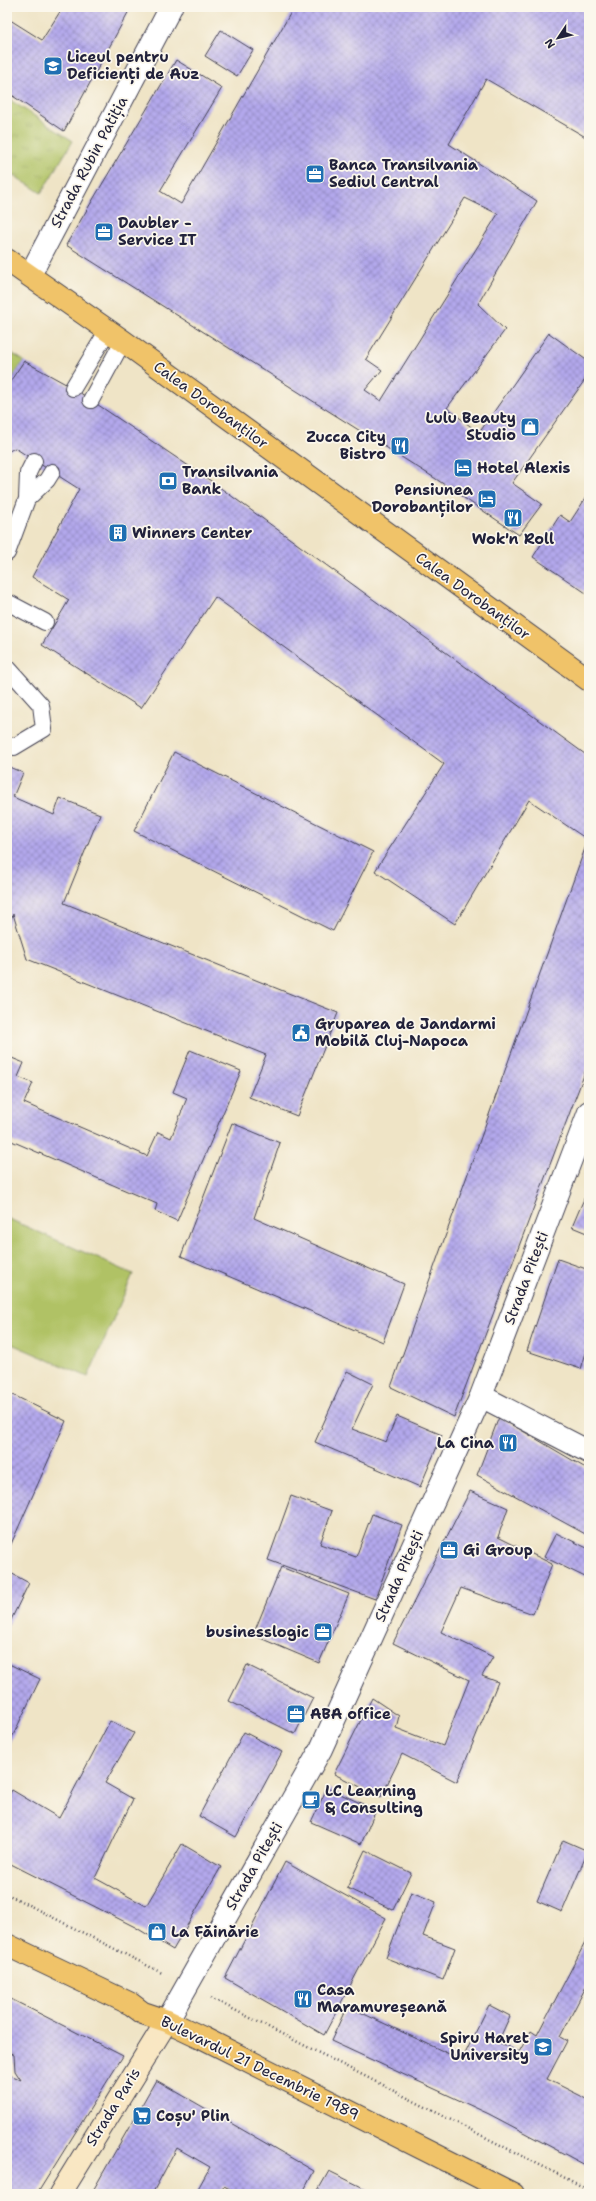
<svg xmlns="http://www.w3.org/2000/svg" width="596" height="2201" font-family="'Shantell Sans',sans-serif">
	<defs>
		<pattern id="grass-tufts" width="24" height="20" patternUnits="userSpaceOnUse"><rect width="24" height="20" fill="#b0c265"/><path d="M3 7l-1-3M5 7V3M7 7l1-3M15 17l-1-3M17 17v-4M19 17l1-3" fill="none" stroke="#97a659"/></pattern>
		<pattern id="building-cross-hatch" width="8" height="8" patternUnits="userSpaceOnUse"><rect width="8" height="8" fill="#b3a8ec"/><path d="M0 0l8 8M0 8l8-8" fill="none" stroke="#9188c0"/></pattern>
	</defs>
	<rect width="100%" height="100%" fill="#fbf7ec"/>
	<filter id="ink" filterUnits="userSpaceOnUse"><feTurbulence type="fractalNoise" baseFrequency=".025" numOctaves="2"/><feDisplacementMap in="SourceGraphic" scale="8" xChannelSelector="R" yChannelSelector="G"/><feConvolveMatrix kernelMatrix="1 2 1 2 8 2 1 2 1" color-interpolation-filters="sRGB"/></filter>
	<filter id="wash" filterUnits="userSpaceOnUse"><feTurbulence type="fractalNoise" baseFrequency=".012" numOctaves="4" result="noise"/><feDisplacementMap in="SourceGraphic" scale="16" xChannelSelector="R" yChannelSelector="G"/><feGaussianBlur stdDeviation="0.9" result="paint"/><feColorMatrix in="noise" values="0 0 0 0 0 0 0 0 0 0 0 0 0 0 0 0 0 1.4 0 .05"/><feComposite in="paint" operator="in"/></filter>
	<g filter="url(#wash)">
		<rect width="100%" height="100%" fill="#efe4c6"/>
		<path fill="url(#grass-tufts)" stroke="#697250" d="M7,98L73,141L41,193L7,171Z
			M7,350L24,361L7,386Z"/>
		<path fill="#b0c265" stroke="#697250" d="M7,1218L133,1274L88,1377L7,1342Z"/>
		<g id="blocks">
			<path fill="url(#building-cross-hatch)" fill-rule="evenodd" d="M63,7H131L64,131L7,92V18L42,40Z
				M294,7H589V139L486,79L449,144L537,201L478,304L505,330L447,408L479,433L549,333L589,362V374L512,483L542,504L519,535L433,477L66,245L176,60L222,88L160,191L181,204ZM465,198L498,214L381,401L365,390L382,370L366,359Z
				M221,30L253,50L237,76L205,56Z
				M24,361L73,388L211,481L589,757V1062L454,1417L391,1387L588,840L529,800L455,924L375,871L444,764L215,597L141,708L42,645L69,600L32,577L79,489L15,448L7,452V386Z
				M589,493V595L533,557L560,515L570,522Z
				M174,752L373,852L333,931L134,831Z
				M7,766L23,773L13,797L54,815L60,798L100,814L64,903L338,1013L297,1116L249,1097L266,1055L27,959L13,914L7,928Z
				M190,1050L241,1071L177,1221L155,1211L157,1204L7,1139V1056L24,1063L18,1077L33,1083L24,1103L147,1156L158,1132L171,1138L187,1098L173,1092Z
				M232,1123L280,1143L254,1218L404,1284L383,1342L181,1256Z
				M589,1187V1234L572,1227Z
				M558,1259L589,1270V1343L581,1369L527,1351Z
				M347,1371L373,1384L352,1429L386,1442L397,1416L442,1435L420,1487L315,1442Z
				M7,1392L66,1421L7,1553Z
				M499,1417L589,1470V1536L477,1475Z
				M470,1491L508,1508L498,1537L552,1564L533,1614L461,1588L441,1632L493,1657L482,1676L498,1682L457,1782L402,1754L381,1797L334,1774L372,1698L399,1716L396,1728L443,1746L469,1680L393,1643Z
				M291,1496L332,1511L320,1544L356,1557L372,1514L402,1525L375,1599L268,1560Z
				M556,1533L589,1549V1569L585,1577L544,1557Z
				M281,1567L349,1594L319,1663L253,1635Z
				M7,1571L29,1583L7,1628Z
				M7,1663L40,1679L7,1748Z
				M247,1665L313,1698L295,1734L229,1701Z
				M110,1721L134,1733L105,1783L133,1799L95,1878L146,1906L182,1844L221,1867L173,1950L135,1927L7,1862V1798L12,1790L59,1818Z
				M244,1732L282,1752L236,1837L199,1816Z
				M327,1788L376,1810L361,1844L311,1822Z
				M563,1840L588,1851L562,1912L537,1901Z
				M365,1850L411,1873L393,1910L347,1888Z
				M285,1862L386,1918L324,2035L225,1978Z
				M411,1892L436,1902L423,1936L455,1948L443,1980L386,1958Z
				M589,1935V1981L560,2037L567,2041L547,2079L589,2100V2167L489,2114L331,2041L347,2006L462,2060L489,2005L510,2016L498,2042L519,2052L531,2031L537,2035Z
				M7,1997L123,2056L37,2194H7V2074L21,2080L15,2071L14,2055L7,2051Z
				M156,2080L314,2171L302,2194H239L224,2186L220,2194H195L210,2167L177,2148L152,2194H91Z
				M329,2171L376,2194H320L317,2192Z"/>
		</g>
	</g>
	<g filter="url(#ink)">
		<use href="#blocks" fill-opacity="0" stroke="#413f50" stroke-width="1"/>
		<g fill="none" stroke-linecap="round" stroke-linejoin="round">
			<defs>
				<path id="lane" d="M73,388L108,330
					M91,400L123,341
					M27,499L47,480L52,472
					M7,553L27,499L28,473L34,461
					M7,602L45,622
					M7,667L41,705L44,729L14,747L7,744"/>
				<path id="street" d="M30,275L171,7
					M481,1396L589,1452
					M167,2021L321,1749L481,1396L589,1112"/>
				<path id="secondary" d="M60,2194L167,2021"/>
				<path id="primary" d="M7,260L123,341L589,680
					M7,1945L131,2004L143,2013L167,2021L203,2038L513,2194"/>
			</defs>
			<use href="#lane" stroke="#413f50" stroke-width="18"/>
			<use href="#street" stroke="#413f50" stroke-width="24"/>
			<use href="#secondary" stroke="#413f50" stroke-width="24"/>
			<use href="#primary" stroke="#413f50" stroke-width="24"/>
			<path stroke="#413f50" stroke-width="2.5" stroke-dasharray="1 3" stroke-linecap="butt" d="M7,107L14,96
				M7,1894L162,1973
				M211,1998L589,2190"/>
			<use href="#lane" stroke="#fff" stroke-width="16"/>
			<use href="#street" stroke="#fff" stroke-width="22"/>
			<use href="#secondary" stroke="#f9e7c3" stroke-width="22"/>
			<use href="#primary" stroke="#f0c369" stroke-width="22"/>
		</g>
	</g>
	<defs>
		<symbol id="school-square" viewBox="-11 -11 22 22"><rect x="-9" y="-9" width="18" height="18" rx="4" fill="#1f6fb2" stroke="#fbf7ec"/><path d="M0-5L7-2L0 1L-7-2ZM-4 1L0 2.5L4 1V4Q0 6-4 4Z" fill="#fff"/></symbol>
		<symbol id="office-square" viewBox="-11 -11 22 22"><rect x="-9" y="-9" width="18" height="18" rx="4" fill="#1f6fb2" stroke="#fbf7ec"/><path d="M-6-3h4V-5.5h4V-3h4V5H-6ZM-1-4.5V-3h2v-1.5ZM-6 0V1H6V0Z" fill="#fff"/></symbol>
		<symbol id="shop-square" viewBox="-11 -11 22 22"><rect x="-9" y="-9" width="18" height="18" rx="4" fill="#1f6fb2" stroke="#fbf7ec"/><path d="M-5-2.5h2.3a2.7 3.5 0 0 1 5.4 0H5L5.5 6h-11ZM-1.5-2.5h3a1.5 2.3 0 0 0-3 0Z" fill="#fff"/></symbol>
		<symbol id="restaurant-square" viewBox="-11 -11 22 22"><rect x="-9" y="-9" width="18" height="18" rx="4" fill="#1f6fb2" stroke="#fbf7ec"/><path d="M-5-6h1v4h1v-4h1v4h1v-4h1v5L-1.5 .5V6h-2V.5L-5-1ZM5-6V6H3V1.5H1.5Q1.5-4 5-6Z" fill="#fff"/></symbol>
		<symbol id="hotel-square" viewBox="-11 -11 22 22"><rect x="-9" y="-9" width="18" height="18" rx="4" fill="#1f6fb2" stroke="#fbf7ec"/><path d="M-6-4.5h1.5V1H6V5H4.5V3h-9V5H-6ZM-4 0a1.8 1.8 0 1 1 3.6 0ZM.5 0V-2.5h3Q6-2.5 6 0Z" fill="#fff"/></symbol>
		<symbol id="bank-square" viewBox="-11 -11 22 22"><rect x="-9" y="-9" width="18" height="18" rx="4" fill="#1f6fb2" stroke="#fbf7ec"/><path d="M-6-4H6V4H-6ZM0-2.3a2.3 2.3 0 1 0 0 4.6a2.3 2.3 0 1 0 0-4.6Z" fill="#fff"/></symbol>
		<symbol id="building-square" viewBox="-11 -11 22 22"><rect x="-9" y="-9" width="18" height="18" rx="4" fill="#1f6fb2" stroke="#fbf7ec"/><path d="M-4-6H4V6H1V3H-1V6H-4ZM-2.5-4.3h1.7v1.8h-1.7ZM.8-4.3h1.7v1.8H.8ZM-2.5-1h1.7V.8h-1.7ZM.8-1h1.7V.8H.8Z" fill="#fff"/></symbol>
		<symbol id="civic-square" viewBox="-11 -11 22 22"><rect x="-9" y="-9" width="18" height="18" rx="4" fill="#1f6fb2" stroke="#fbf7ec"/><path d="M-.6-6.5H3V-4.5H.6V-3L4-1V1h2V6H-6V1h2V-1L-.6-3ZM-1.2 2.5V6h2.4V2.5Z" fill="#fff"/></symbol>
		<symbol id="cafe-square" viewBox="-11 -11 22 22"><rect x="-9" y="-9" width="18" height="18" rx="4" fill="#1f6fb2" stroke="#fbf7ec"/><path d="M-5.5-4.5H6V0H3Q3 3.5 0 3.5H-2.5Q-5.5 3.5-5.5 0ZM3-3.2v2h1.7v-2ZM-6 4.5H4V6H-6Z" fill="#fff"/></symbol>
		<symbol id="university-square" viewBox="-11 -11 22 22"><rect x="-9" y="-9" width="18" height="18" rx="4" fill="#1f6fb2" stroke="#fbf7ec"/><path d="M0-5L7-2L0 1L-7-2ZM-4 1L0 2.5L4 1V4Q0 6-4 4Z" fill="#fff"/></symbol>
		<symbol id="supermarket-square" viewBox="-11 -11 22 22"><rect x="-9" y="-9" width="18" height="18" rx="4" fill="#1f6fb2" stroke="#fbf7ec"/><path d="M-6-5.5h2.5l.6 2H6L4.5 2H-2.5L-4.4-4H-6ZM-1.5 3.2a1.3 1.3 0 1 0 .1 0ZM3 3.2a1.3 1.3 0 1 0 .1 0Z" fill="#fff"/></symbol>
	</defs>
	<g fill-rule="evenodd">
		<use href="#school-square" x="42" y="55" width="22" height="22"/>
		<use href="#office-square" x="304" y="163" width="22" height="22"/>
		<use href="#office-square" x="93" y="221" width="22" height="22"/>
		<use href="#shop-square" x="519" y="416" width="22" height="22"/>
		<use href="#restaurant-square" x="389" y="435" width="22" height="22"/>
		<use href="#hotel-square" x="452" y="457" width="22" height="22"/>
		<use href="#bank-square" x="157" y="470" width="22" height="22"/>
		<use href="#hotel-square" x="476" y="488" width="22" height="22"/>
		<use href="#restaurant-square" x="502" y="507" width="22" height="22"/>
		<use href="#building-square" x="107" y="522" width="22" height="22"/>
		<use href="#civic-square" x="290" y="1022" width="22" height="22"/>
		<use href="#restaurant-square" x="497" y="1432" width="22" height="22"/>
		<use href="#office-square" x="438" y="1539" width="22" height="22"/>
		<use href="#office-square" x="312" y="1621" width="22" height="22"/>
		<use href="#office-square" x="285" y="1703" width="22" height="22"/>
		<use href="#cafe-square" x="300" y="1789" width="22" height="22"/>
		<use href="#shop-square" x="146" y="1921" width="22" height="22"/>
		<use href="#restaurant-square" x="292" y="1988" width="22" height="22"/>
		<use href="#university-square" x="532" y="2036" width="22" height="22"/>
		<use href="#supermarket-square" x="131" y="2105" width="22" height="22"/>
	</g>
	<g text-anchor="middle" stroke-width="3.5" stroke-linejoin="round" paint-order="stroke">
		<g font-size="15" font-weight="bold" fill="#22223b" stroke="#fbf7ec" text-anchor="start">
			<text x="67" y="62">Liceul pentru<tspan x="67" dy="17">Deficienți de Auz</tspan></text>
			<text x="329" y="170">Banca Transilvania<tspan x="329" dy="17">Sediul Central</tspan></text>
			<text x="118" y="228">Daubler -<tspan x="118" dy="17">Service IT</tspan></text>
			<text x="516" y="423" text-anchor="end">Lulu Beauty<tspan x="516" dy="17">Studio</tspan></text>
			<text x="386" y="442" text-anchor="end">Zucca City<tspan x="386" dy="17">Bistro</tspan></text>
			<text x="477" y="473">Hotel Alexis</text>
			<text x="182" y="477">Transilvania<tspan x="182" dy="17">Bank</tspan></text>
			<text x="473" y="495" text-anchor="end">Pensiunea<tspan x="473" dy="17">Dorobanților</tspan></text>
			<text x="132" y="538">Winners Center</text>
			<text x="513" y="544" text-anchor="middle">Wok'n Roll</text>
			<text x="315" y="1029">Gruparea de Jandarmi<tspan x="315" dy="17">Mobilă Cluj-Napoca</tspan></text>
			<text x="494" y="1448" text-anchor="end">La Cina</text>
			<text x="463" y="1555">Gi Group</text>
			<text x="309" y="1637" text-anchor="end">businesslogic</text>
			<text x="310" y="1719">ABA office</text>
			<text x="325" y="1796">LC Learning<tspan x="325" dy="17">&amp; Consulting</tspan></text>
			<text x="171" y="1937">La Făinărie</text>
			<text x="317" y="1995">Casa<tspan x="317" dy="17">Maramureșeană</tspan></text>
			<text x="529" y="2043" text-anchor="end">Spiru Haret<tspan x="529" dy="17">University</tspan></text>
			<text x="156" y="2121">Coșu' Plin</text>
		</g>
		<g font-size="15" fill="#22223b" stroke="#fbf7ec">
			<text transform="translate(89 162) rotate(-62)" y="5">Strada Rubin Patiția</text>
			<text transform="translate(211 405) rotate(36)" y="5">Calea Dorobanților</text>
			<text transform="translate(473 596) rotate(36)" y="5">Calea Dorobanților</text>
			<text transform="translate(526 1278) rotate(-69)" y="5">Strada Pitești</text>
			<text transform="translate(399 1576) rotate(-66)" y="5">Strada Pitești</text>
			<text transform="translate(254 1866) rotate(-60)" y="5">Strada Pitești</text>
			<text transform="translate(260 2068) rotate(26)" y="5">Bulevardul 21 Decembrie 1989</text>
			<text transform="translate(113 2107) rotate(-58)" y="5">Strada Paris</text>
		</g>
	</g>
	<rect width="596" height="2201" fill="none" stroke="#fbf7ec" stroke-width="24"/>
	<g transform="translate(558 38) rotate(235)" stroke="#fbf7ec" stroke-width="3" paint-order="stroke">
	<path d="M0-3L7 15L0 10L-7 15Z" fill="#22223b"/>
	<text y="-6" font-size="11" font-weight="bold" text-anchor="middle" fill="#22223b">N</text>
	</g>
</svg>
